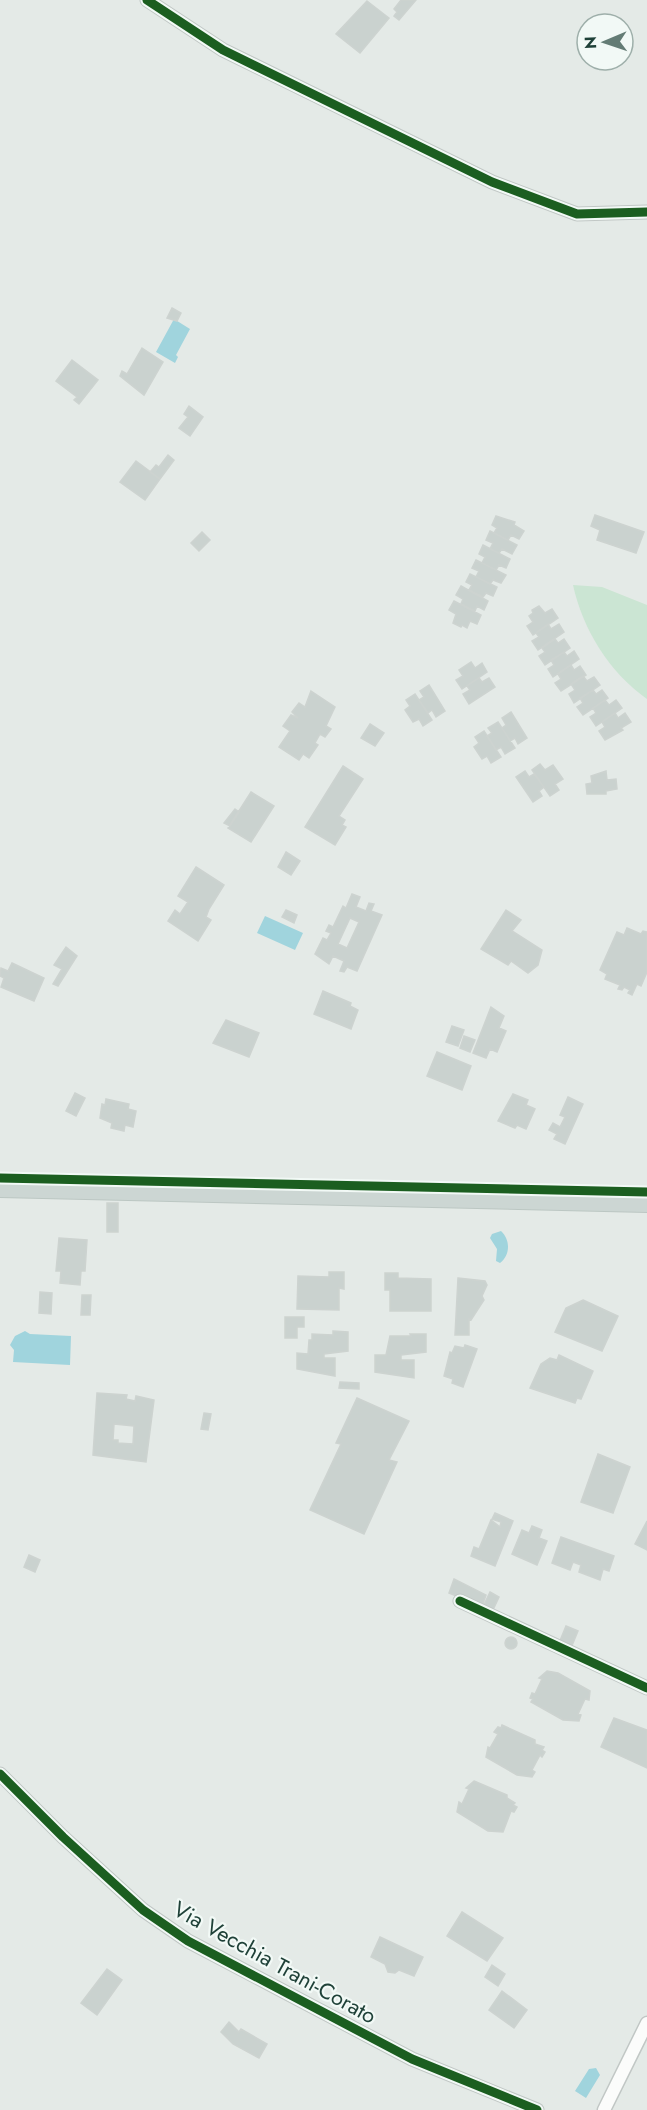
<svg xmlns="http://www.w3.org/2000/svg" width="647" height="2110" font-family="Jost,sans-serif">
	<rect width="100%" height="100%" fill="#e4eae7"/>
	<path fill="#cbe5d3" d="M573,585L602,587L647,605V699C609,672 583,630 573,585Z"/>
	<path fill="#a0d4dd" d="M174,319L190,329L176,355L178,357L175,363L156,352Z
		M265,916L303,933L295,950L257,933Z
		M501,1231C511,1240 510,1256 500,1263L496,1261L497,1249L490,1238L492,1234Z
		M25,1331L30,1334L71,1336L70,1365L13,1362L14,1350L10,1345L15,1336Z
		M596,2068L600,2075L586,2098L575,2091L589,2069Z"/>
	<path fill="#cad2cf" stroke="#cdd3d0" stroke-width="1.5" fill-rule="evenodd" d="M401,0H416L399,20L394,16L397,12L394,9Z
		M367,1L389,18L360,53L336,34Z
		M172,308L181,313L177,321L167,318Z
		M142,348L163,362L144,395L120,376L122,371L127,374Z
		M72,360L98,380L79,404L74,400L77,397L56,381Z
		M189,406L203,417L190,436L179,428L188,417L184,414Z
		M168,455L174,460L160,479L150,472L156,465L159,467Z
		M136,461L160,479L145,500L120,482Z
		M595,515L644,532L636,553L597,540L600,530L591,526Z
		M496,516L515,522L514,525L524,531L519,539L511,535L508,540L494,533L497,528L492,525Z
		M490,531L517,545L512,554L502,549L499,553L490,549L493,543L486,540Z
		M202,532L210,540L199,551L191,543Z
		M483,545L510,559L506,568L499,565L496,570L482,563L485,557L479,554Z
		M476,560L506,575L501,583L493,580L490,584L476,577L479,571L472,568Z
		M470,574L497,587L493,596L486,593L483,597L469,590L472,585L466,582Z
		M461,586L488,601L484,610L477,606L475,611L461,604L463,599L456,595Z
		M454,601L481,615L477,624L470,621L467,628L462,625L461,627L453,623L456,614L449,610Z
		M539,606L545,613L552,609L558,618L533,635L527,626L533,622L529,616L533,613L532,610Z
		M548,624L551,629L559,624L564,632L538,650L532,641L539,637L536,633Z
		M555,639L558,643L564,639L570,648L545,665L539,656L545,652L542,648Z
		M574,651L579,659L553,677L548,669L554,665L551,660L564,652L567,656Z
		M471,662L475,668L482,663L487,672L462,689L456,680L463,676L459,670Z
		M571,665L574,670L580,666L586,675L561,691L555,683L561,679L558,674Z
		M583,676L587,681L594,677L600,685L574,703L569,694L575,690L571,684Z
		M479,678L482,682L489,678L495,687L469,704L463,694L470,690L467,686Z
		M429,685L445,711L436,717L432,710L428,713L419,700L424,697L420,691Z
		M593,690L596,694L602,690L608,698L583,715L577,707L583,703L580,698Z
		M311,691L335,707L326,726L331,729L325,737L320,734L315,743L318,745L309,758L303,754L299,760L279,747L290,731L283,726L291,715L298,718L292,712L299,703L305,707Z
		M415,694L432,720L423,726L419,719L413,722L405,710L410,706L406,700Z
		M605,700L609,705L616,700L622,708L596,726L590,717L596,713L593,708Z
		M511,712L527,738L518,744L515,738L510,741L502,728L506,725L502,718Z
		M615,713L618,718L625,713L631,722L621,728L623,730L605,740L599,731L605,727L602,722Z
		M498,722L515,748L505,754L501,747L496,750L487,736L492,733L488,728Z
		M370,724L384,733L375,746L361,738Z
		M484,731L501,757L491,763L487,756L482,759L474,747L479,743L475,737Z
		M540,764L545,770L553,765L563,779L555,784L559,790L550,796L532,770Z
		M343,766L363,779L339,816L345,820L342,825L346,827L335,845L305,827Z
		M525,771L529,777L534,774L544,787L539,791L542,796L533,802L516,777Z
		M606,771L607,780L616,779L617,789L606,791V794H587L586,784L592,783L591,776Z
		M251,792L274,806L251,842L228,828Z
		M235,809L239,812L230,826L224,823Z
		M286,852L300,861L291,875L278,867Z
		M196,867L224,885L209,909L206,917L211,920L198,941L168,921L175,910L180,914L188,902L178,896Z
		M352,894L360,897L356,907L366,911L369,903L374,904L371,911L382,915L357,971L347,967L344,972L340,971L344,961L333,956L329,964L315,954L323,938L327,940L331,933L326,931L329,925L333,927L343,906L346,908ZM350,918L359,922L347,948L338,944Z
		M286,910L297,915L294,923L282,917Z
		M506,910L521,920L512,931L542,950L538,965L528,973L511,961L508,965L481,949Z
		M627,928L641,934L643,931L647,932V972L641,986L637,984L632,995L628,993L630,990L624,987L622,990L618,989L620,985L605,979L607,974L600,970L617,932L624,935Z
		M66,947L77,956L58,986L53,984L62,969L54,965Z
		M12,963L44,978L34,1001L1,987L4,978L0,976L1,968L8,971Z
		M323,991L351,1003L350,1006L358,1010L351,1029L314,1014Z
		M491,1007L504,1016L499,1028L506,1031L497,1052L490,1049L486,1058L473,1053Z
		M226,1020L259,1033L249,1057L213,1043Z
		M452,1026L464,1030L458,1046L446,1042Z
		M464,1036L475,1040L470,1052L460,1048Z
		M437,1052L471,1066L462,1090L427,1076Z
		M75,1093L85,1098L76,1116L66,1111Z
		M513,1094L528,1100L526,1105L535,1109L526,1129L517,1125L515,1128L498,1121Z
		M568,1097L583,1104L565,1144L554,1139L557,1134L549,1130L553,1123L560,1127L565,1117L560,1115Z
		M106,1099L129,1104L128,1109L136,1111L133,1127L125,1125L124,1131L111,1128L112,1123L100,1118L102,1104L105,1105Z
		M107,1203H118V1232H107Z
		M59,1238L87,1240L85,1271H81L80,1285L60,1283L61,1271H56Z
		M329,1272H344V1289L339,1288V1310L297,1309L298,1276L329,1277Z
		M385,1273H398V1278L431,1279V1311H390V1290H385Z
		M458,1278L485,1281L487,1285L482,1296L484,1300L471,1320L469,1319V1335H455Z
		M40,1292L52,1293L51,1314L39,1313Z
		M82,1295H91L90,1315H81Z
		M583,1300L618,1316L602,1351L555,1332L566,1308Z
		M285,1317H304V1327H297V1338H285Z
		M333,1331L348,1332V1351L324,1354V1358H335V1376L297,1369V1353L308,1354L309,1340H312V1334L333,1335Z
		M410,1334H426V1352L401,1355V1360H414V1378L375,1372V1355H386L390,1336H411Z
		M465,1345L477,1349L463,1387L452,1383L453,1379L444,1376L450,1352L452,1353L455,1346L464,1348Z
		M559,1355L593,1371L581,1399L577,1398L575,1403L530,1388L541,1364L550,1358L557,1360Z
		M340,1382L359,1383V1389L339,1388Z
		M97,1393L127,1395L126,1399L135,1401L136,1396L154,1400L146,1462L93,1455ZM114,1424L134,1426L133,1444L118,1443V1440H113Z
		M357,1398L409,1421L389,1460L397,1462L364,1534L310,1510L341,1444L336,1443Z
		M204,1413L211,1414L208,1430L201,1429Z
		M598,1454L630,1467L613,1513L581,1502Z
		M495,1513L513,1521L495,1566L471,1556L474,1547L479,1549L491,1520L500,1527L501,1522L492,1519Z
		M647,1521V1550L635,1544Z
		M532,1526L542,1530L539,1538L547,1541L537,1565L512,1554L522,1530L529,1533Z
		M561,1537L614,1556L609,1571L603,1569L600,1580L579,1572L581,1565L573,1562L570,1570L552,1563Z
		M29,1555L40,1560L35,1572L24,1567Z
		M454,1579L486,1595L482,1606L449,1593Z
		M490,1592L499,1597L492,1612L483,1607Z
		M566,1626L578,1631L571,1648L559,1643Z
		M505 1643a6 6 0 1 1 12 0a6 6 0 1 1-12 0Z
		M547,1671L558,1673L590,1691L589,1700L585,1699L578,1714L581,1715L579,1721L563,1720L531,1702L533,1699L530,1698L532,1693L535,1694L542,1679L539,1678Z
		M614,1718L647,1730V1768L601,1747Z
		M502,1725L535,1740V1744L544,1747L542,1750L545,1752L542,1757L540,1755L532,1770L535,1772L532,1777L517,1775L486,1757L488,1747L490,1748L498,1734L494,1732L498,1727L501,1728Z
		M474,1781L507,1795V1798L515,1803L513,1805L517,1807L514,1812L511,1811L503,1832L488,1831L457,1812L459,1802L462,1804L469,1789L466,1788Z
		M462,1912L503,1938L487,1961L447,1936Z
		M380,1937L423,1957L414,1976L399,1970L395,1973L388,1972L385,1964L371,1957Z
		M492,1965L505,1974L498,1986L485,1977Z
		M107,1969L122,1980L97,2015L81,2003Z
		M502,1991L527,2010L514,2028L489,2010Z
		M229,2022L239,2032L241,2029L267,2044L259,2058L233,2044L221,2032Z"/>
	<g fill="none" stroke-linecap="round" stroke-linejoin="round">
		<defs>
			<path id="street" d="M147,0L223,50L492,182L577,214L647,212
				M460,1601L647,1688
				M0,1774L63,1837L143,1910L188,1941L412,2059L537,2110
				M604,2110L647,2023"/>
			<path id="primary" d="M0,1187L647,1202"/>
		</defs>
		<use href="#street" stroke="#c1c7c5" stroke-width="15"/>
		<use href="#primary" stroke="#bcc7c3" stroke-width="22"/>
		<use href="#street" stroke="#fbfcfb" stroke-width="12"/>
		<use href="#primary" stroke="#ccd6d3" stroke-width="20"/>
		<defs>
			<path id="cycleway" d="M147,0L223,50L492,182L577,214L647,212
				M0,1178L647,1192
				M460,1601L647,1688
				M0,1774L63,1837L143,1910L188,1941L412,2059L537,2110"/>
		</defs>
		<use href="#cycleway" stroke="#f2f9f6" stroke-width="13"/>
		<use href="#cycleway" stroke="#1b5e20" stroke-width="9"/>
	</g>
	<g text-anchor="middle" stroke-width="4.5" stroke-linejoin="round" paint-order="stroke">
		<g font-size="22" fill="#1f4138" stroke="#f2f9f6">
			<text transform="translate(275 1962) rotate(29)" y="8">Via Vecchia Trani-Corato</text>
		</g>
	</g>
	<g transform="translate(605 42) rotate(268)"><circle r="28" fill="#f2f9f6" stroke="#9eafaa" stroke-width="1.5"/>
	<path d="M0-4.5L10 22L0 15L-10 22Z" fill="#647c75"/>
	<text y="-9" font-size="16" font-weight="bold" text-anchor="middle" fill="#1f4138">N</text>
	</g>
</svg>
